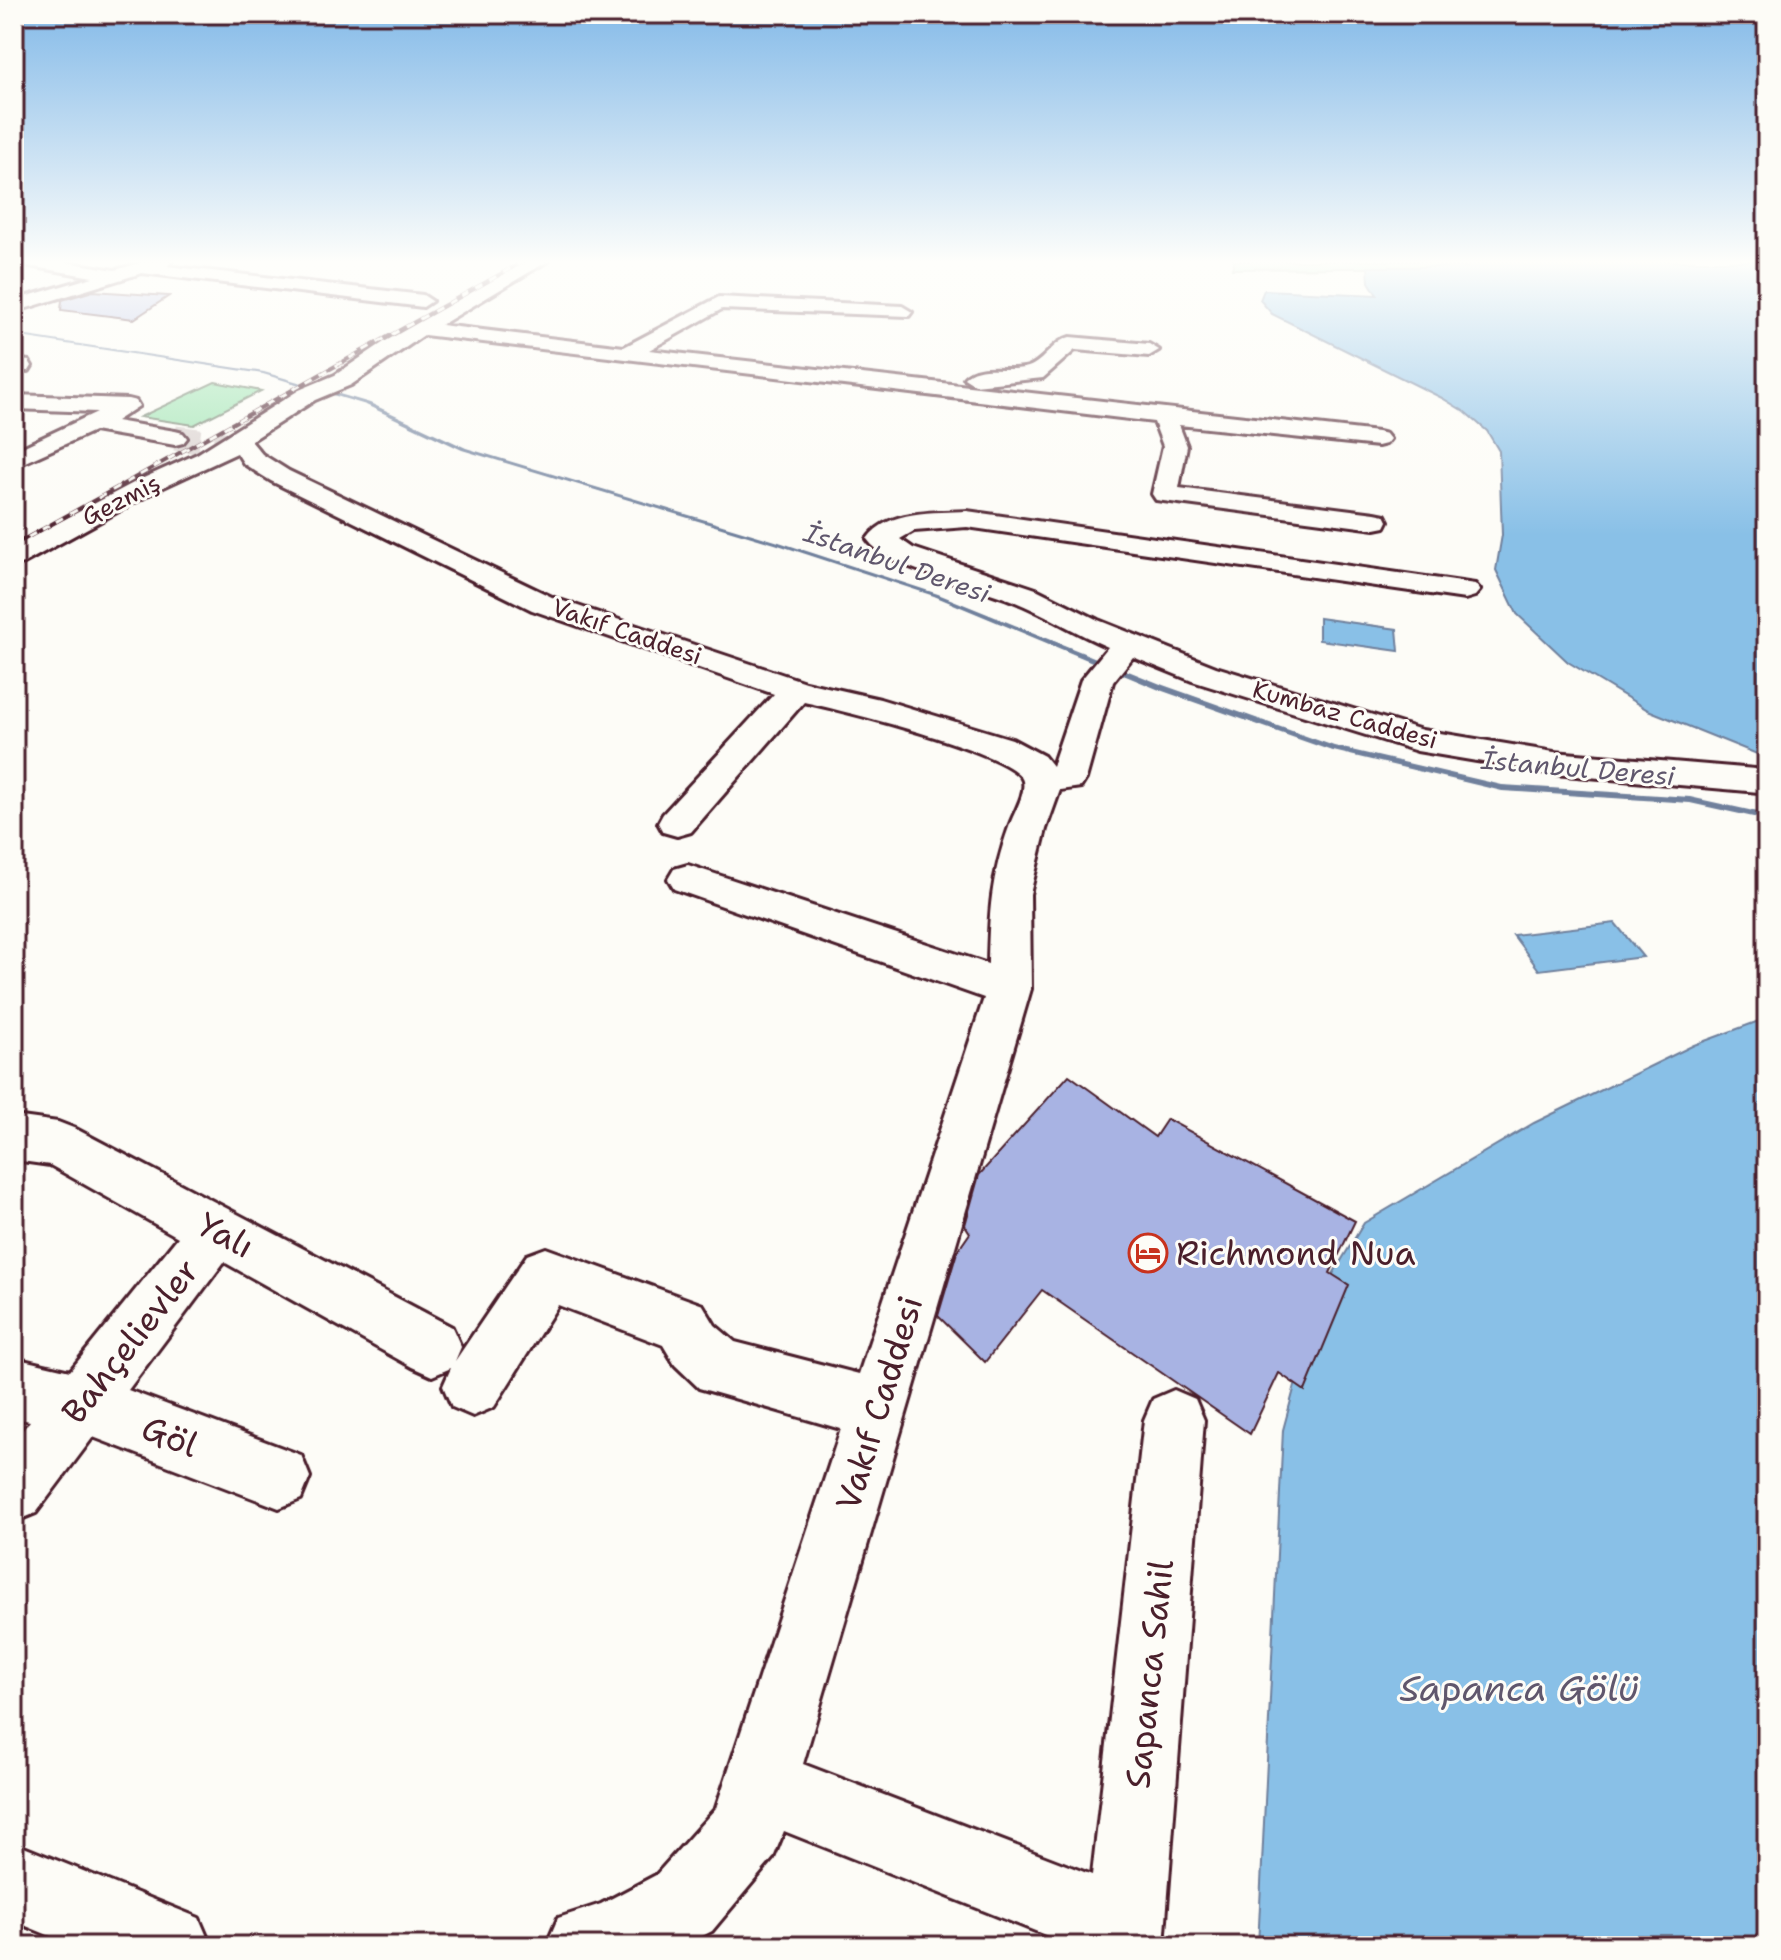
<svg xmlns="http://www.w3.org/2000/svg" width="1781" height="1960" font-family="'Shantell Sans',sans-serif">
	<rect width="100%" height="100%" fill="#fdfcf7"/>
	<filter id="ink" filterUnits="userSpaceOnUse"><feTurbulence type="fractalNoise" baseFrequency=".0125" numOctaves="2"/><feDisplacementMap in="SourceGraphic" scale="16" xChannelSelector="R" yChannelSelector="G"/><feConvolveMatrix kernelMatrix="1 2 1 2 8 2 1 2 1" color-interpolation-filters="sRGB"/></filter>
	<g filter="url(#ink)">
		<path fill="#9ce3b0" stroke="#73816e" stroke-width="2" d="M1234,261H1461L1468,267L1232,269Z
			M215,382L261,391L194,425L140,417Z"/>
		<path fill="#89c0e7" stroke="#70809c" stroke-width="2" d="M1461,261H1767V758L1648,710L1568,662L1517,614L1496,570L1502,535L1499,451L1487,431L1465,412L1442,398L1272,314L1260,300L1264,290L1377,295L1369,282L1368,267H1467Z
			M1319,618L1397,629L1399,651L1319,640Z
			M1615,923L1643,957L1539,970L1513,935Z
			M1767,1018V1946H1258L1283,1430L1319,1297L1364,1223L1534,1123L1694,1045Z"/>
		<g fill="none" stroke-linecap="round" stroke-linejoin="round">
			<path fill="#70809c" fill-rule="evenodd" d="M14,334L264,372L370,403L466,448L779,542L938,594L1163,685L1334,746L1502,785L1690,797L1767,814V820L1690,803L1502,791L1329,750L1157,689L934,596L775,544L462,450L366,405L263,374L14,336Z"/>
		</g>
		<path fill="#a8b3e3" stroke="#4a1f2b" stroke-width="2" d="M93,291L169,296L134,319L61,310L62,300Z
			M1069,1075L1155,1137L1167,1119L1355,1221L1330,1273L1349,1285L1305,1391L1279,1373L1250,1434L1042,1290L985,1362L938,1316L957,1252L970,1233L965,1225L979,1175Z"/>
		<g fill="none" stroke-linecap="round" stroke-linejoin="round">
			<path stroke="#d9d0ce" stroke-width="25" stroke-dasharray="25 13" stroke-linecap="butt" d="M175,438L230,445"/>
			<defs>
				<path id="minor" d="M20,261H60L115,270L147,261H172L167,266L423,295L432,301L423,307L142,273L14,312V300L93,277L29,266Z
					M527,261H548L441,325L624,347L719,297L902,306L912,312L909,316L722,309L649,350L1378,432L1386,434L1390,439L1386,444L1378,446L1179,425L1187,446L1179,488L1375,513L1385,515L1388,521L1385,527L1375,529L1156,500L1152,494L1163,446L1154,422L424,335L351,385L315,400L251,441L262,454L289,471L554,598L805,682L880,699L1012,739L1044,756L1052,766L1081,680L1108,647C1075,633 1046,614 1013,601C977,586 888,570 867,539C888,509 935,513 967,511L1475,584L1480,590L1475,596L1465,599L967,527L914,531L900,539L913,548L1036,589L1098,620L1216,667L1422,730L1554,752L1767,770V790L1759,792L1554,774L1417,751L1192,681L1133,657L1113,682L1086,779L1081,787L1060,790L1046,829L1030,894L1031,989L803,1764L1092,1875L1144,1420L1153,1399L1174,1390L1195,1399L1204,1420L1164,1946H1073L784,1831L773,1858L712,1931L683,1946H546L558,1918L601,1904L656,1875L716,1808L841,1429L699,1388L675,1365L663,1345L558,1305L494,1407L473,1416L452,1407L443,1386L451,1368L432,1376L412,1367L224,1262L128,1390L301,1455L310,1477L301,1499L279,1508L93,1437L36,1513L14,1522V1441L30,1421L14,1418V1358L70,1371L178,1237L50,1165L14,1160V1116L58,1122L76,1129L452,1327L461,1347L455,1361L527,1255L546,1248L703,1305L715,1325L735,1342L859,1374L984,998L674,889L668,879L674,869L688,865L988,964C989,914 991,876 1009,827C1013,814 1026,795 1023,781C1018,753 836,709 804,702L691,832L677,836L663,832L658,823L663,814L774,694L532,610L271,481L244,464L237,453L157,490L24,563L14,565V546L139,480L197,454L299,390L335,375L384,342Z
					M1070,337L1149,344L1159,350L1149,356L1075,350L1043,378L975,385L964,378C978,362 1009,373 1028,367C1044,362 1053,341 1070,337Z
					M14,359L29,361L32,366L29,371H14Z
					M14,395L128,399L136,401L139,406L116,421L175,431L183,433L187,438L183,443L175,445L94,431L14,467V451L97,412L14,409Z
					M14,1843L199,1918L211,1946H75L14,1921Z"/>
			</defs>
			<use href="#minor" stroke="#4a1f2b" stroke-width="6"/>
			<use href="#minor" fill="#fdfcf7" fill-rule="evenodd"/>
			<defs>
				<path id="rail" d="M14,545L524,261"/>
			</defs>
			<use href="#rail" stroke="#4a1f2b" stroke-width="4"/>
			<use href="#rail" stroke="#fdfcf7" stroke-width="3" stroke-dasharray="8" stroke-linecap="butt"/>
		</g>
	</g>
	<linearGradient id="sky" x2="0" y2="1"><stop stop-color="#82b9e8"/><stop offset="0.49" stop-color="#fefefb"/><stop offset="1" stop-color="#fefefb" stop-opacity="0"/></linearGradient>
	<rect width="1781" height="535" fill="url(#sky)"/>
	<defs>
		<symbol id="hotel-ring" viewBox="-11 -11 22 22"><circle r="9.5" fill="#fdfcf7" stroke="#c8321e" stroke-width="1.5"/><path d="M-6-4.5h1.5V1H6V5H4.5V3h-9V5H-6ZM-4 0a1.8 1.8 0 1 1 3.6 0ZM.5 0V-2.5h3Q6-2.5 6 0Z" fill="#c8321e"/></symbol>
	</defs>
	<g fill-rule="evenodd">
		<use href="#hotel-ring" x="1126" y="1231" width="44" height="44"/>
	</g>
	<g text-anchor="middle" stroke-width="6" stroke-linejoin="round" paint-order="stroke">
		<g font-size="24" fill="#4a1f2b" stroke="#fdfcf7">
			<text transform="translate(121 500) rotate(-27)" y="8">Gezmiş</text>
			<text transform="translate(627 632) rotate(19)" y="8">Vakıf Caddesi</text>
			<text transform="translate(1345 715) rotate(16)" y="8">Kumbaz Caddesi</text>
		</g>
		<g font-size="26" font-style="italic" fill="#60576d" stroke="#fdfcf7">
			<text transform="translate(897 563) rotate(19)" y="9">İstanbul Deresi</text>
			<text transform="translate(1578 768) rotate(5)" y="9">İstanbul Deresi</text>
		</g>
		<g font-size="34" fill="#4a1f2b" stroke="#fdfcf7">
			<text transform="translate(226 1235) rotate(28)" y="12">Yalı</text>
			<text transform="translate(130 1341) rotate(-52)" y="12">Bahçelievler</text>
			<text transform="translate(879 1403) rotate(-73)" y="12">Vakıf Caddesi</text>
			<text transform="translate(170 1436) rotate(21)" y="12">Göl</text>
			<text transform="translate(1149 1674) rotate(-84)" y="12">Sapanca Sahil</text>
		</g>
		<g font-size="34" fill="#4a1f2b" stroke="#fdfcf7" text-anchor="start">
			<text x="1176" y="1265">Richmond Nua</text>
		</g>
		<g font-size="36" font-style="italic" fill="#60576d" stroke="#fdfcf7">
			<text x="1519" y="1701">Sapanca Gölü</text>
		</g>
	</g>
	<rect width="1781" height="1960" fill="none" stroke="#fdfcf7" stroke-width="48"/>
	<rect x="24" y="24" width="1733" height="1912" fill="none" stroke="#4a1f2b" stroke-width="3" filter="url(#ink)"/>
</svg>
